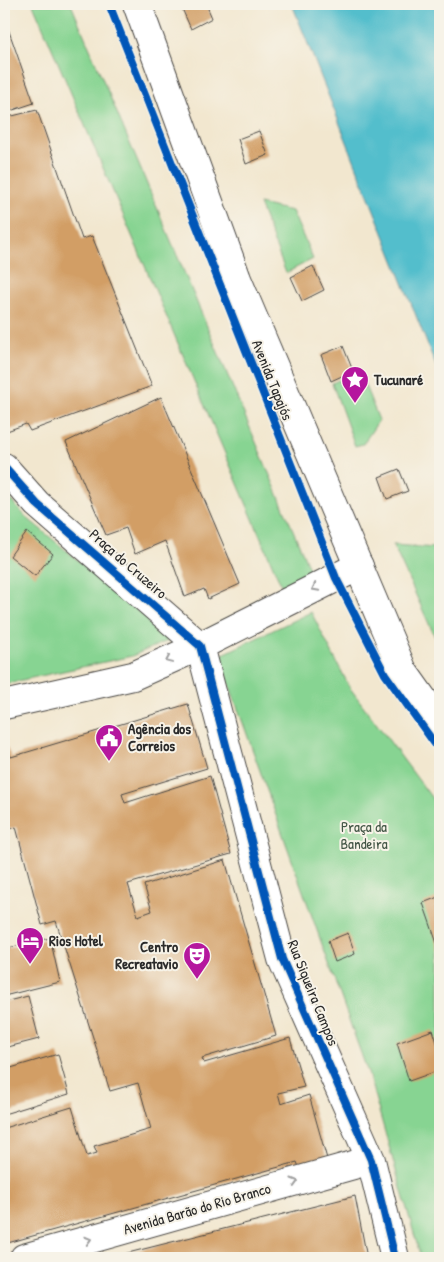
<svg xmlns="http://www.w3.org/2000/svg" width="444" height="1262" font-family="'Patrick Hand',sans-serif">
	<rect width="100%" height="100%" fill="#f7f3e8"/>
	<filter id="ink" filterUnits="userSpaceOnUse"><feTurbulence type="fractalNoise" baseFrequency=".02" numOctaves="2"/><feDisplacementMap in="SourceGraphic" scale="10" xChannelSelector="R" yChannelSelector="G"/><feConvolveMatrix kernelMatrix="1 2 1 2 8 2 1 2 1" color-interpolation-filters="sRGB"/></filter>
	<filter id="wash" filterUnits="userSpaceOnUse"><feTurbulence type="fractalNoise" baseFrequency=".0096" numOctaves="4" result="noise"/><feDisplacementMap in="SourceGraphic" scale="20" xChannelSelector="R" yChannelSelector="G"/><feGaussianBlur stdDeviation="1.12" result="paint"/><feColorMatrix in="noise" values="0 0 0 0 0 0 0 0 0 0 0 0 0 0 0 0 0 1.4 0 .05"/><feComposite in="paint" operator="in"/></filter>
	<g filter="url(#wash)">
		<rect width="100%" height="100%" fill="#f2e7cf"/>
		<path fill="#87d492" stroke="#59805e" d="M33,4H71L312,575L282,587Z
			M259,204L292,211L313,259L286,273Z
			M359,371L379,420L363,444L355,446L332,383Z
			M4,493L26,517L172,639L132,656L4,684Z
			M393,545L436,548L440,559V634L435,637Z
			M311,612L350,688L440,809V1258H421L368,1073L219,656Z"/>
		<path fill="#52becc" stroke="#3e747c" d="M292,4H440V376Z"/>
		<g id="blocks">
			<path fill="#d29e65" d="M180,4H206L212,18L191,29Z
				M4,17L34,103L4,113Z
				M37,110L82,239L92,236L152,386L30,431L26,424L7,431L4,423V118Z
				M259,131L268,155L246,164L238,139Z
				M313,266L324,290L302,301L291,277Z
				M343,346L353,371L331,381L321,355Z
				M161,397L240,584L208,599L204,589L185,597L165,541L135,554L126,528L106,535L66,442Z
				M399,469L408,491L387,499L379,477Z
				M27,532L53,554L35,576L10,556Z
				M188,704L207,768L122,794L125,803L210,776L231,854L128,884L132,897L138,916L152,911L144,885L225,860L276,1036L202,1058L204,1063L290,1038L304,1087L278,1093L281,1104L309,1095L327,1159L299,1167L297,1162L4,1244V1128L72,1107L87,1156L97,1153L94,1146L151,1129L138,1083L110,1091L56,921L42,925L16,827L4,831V748L7,747L11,757Z
				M438,897L440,903V952L423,903Z
				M348,933L355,954L335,962L328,941Z
				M50,938L60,982L4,996V949Z
				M28,996L39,1039L4,1048V1002Z
				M433,1030L440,1052V1070L409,1081L397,1043Z
				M58,1054L69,1094L4,1114V1070Z
				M355,1196L367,1258H108Z"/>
		</g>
	</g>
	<g filter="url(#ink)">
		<use href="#blocks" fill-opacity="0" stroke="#494744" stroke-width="1"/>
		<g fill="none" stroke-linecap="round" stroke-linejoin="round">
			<defs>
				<path id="minor" d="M4,467L37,504L200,646L282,959L371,1160L395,1258
					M4,705L133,676L200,646L359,566
					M24,1258L371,1160"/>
				<path id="tertiary" d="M137,4L237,279L403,671L440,723"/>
			</defs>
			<use href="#minor" stroke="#494744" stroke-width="30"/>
			<use href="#tertiary" stroke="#494744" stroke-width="30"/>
			<use href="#minor" stroke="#fff" stroke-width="28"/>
			<use href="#tertiary" stroke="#fff" stroke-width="28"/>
			<defs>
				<path id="cycleway" d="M109,4L336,578L385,674L440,751
					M4,467L37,504L200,646L282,959L371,1160L395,1258"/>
			</defs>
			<use href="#cycleway" stroke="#f7f3e8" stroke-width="11"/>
			<use href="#cycleway" stroke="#0057b8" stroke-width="8"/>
		</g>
		<defs><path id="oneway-chevron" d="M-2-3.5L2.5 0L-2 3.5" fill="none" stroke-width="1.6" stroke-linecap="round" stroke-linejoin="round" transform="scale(1.25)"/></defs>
		<g stroke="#a0a0a0">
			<use href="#oneway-chevron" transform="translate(315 588) rotate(153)"/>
			<use href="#oneway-chevron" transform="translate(169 660) rotate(156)"/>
			<use href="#oneway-chevron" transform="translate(295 1182) rotate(-16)"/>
			<use href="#oneway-chevron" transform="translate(88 1240) rotate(-16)"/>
		</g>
	</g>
	<defs>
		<symbol id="sight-pin" viewBox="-11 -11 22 30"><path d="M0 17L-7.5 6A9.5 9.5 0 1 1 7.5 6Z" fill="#b5179e" stroke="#f7f3e8"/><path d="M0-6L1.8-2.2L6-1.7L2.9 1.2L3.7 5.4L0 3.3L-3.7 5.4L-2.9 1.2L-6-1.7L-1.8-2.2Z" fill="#fff"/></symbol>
		<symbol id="civic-pin" viewBox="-11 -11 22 30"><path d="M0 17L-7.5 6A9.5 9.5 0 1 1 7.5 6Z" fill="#b5179e" stroke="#f7f3e8"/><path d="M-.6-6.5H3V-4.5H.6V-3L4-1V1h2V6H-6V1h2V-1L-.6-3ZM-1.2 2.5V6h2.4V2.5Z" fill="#fff"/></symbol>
		<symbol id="hotel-pin" viewBox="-11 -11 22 30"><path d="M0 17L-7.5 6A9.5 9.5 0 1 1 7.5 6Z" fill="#b5179e" stroke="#f7f3e8"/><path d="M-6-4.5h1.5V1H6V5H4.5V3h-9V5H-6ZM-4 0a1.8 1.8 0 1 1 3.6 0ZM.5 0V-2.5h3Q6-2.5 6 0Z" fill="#fff"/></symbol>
		<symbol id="theatre-pin" viewBox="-11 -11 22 30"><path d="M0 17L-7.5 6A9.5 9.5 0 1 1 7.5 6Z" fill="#b5179e" stroke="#f7f3e8"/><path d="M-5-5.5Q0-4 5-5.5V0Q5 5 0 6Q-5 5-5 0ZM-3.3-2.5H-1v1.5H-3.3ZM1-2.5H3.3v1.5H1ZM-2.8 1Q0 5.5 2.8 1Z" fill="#fff"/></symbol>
	</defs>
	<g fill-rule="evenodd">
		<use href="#sight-pin" x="339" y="364" width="32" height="43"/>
		<use href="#civic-pin" x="93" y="722" width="32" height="43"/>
		<use href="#hotel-pin" x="14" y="925" width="32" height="43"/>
		<use href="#theatre-pin" x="181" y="940" width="32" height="43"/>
	</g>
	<g text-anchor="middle" stroke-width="4" stroke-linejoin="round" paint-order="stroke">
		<g font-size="15" fill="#2b2b2b" stroke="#f7f3e8">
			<text transform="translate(272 380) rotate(68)" y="5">Avenida Tapajós</text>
			<text transform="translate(128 564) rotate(41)" y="5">Praça do Cruzeiro</text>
			<text transform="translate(313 993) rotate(68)" y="5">Rua Siqueira Campos</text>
			<text transform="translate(197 1209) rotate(-16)" y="5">Avenida Barão do Rio Branco</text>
		</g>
		<g font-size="15" font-weight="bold" fill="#2b2b2b" stroke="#f7f3e8" text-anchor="start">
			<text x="374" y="385">Tucunaré</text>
			<text x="128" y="734">Agência dos<tspan x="128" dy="17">Correios</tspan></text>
			<text x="49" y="946">Rios Hotel</text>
			<text x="178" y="952" text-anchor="end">Centro<tspan x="178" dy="17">Recreatavio</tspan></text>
		</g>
		<g font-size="15" fill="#425545" stroke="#f7f3e8">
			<text x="364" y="832">Praça da<tspan x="364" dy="17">Bandeira</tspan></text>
		</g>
	</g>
	<rect width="444" height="1262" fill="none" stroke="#f7f3e8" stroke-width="20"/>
</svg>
